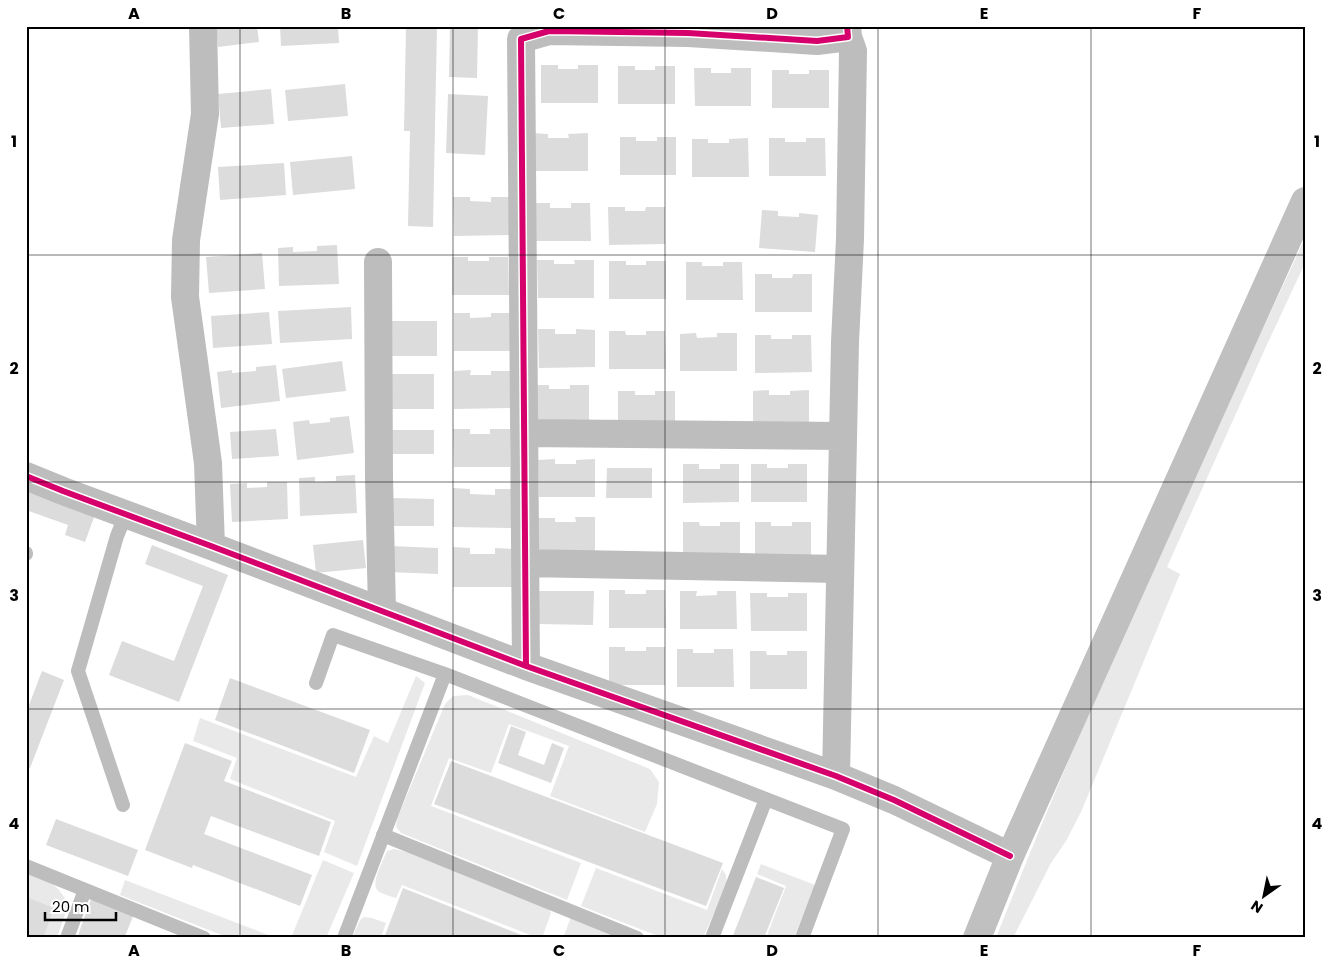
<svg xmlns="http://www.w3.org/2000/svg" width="1331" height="964" font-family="Poppins,sans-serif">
	<rect width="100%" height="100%" fill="#fff"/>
	<path fill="#e9e9e9" d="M1305,238V263L1265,349L1167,567L1180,574L1081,812L1066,841L1051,863L1013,938H996C1089,700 1198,469 1305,238Z
		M416,676L425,683L357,866L324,852L335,821L230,779L237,758L193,741L200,718L356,777L374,736L388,743Z
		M468,695L650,769L659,782L657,804L645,832L550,796L569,746L509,724L491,773L449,758L431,806L581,863L567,900L401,833L396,827L397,819L445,704L453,696Z
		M394,849L406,852L547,906L551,913L542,938H538L402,885L396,898C390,896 381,894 377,890C371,882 384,859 387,851Z
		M323,860L354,873L326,938H291Z
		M761,864L815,885L794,938H766L786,886L757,874Z
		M596,868L707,910L722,869L726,875L727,884L703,938H663L581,906Z
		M26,874C47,879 59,884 68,905L57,938H26Z
		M125,880L276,938H229L120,895Z
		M364,917L372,918L386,923L381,938H352L360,920Z
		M571,917L625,938H563Z"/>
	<path fill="#dcdcdc" d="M216,26H257L259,42L218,47Z
		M280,26H338L339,43L281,46Z
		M406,26H437L433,227L408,226L410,131H404Z
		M450,26H478L477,78L449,77Z
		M541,65H558V69H578V65H598V103H541Z
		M618,66H635V70H655V66H675V104H618Z
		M694,68H711V73H731V68H751V106H695Z
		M772,70H789V74H809V70H829V108H772Z
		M345,84L348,116L288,121L285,90Z
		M271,89L274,124L221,128L218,94Z
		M448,94L488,96L485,155L446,153Z
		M531,133L548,134V138H569L568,134L588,133V171H531Z
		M620,137H636V141H657V137H676V175H620Z
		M748,138L749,177H692V139H708V143H729V139Z
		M769,138H785V142H806V138H825L826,176H769Z
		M352,156L355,189L293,195L290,162Z
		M284,163L286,195L220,200L218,167Z
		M453,197H470V201L491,202V197H510V235L454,236Z
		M534,203H550V208H571V203H590L591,241H534Z
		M608,207H625V211H645L646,207H665V244L609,245Z
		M762,210L778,211V216L799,217V213L818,215L815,252L759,248Z
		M337,245L339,284L279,286L278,248L293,247V252L317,251V246Z
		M262,253L265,289L209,293L206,257Z
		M452,257H468V261H489V257H508L509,295H452Z
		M537,260H554V264H575L574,260H594V298H538Z
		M609,261H626V265H646V261H666V299H609Z
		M686,262H702V266H723V262H742L743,300H686Z
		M755,274H772V278H792L793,274H812V312H755Z
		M351,307L352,339L280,343L278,311Z
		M269,312L272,344L213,348L211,316Z
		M454,313H470V318L491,317V313H511V351H454Z
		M390,321H437V356H390Z
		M538,329H555V334H576V329L595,330V367L539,368Z
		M609,331H625L626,335H646V331H665L666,369H609Z
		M696,333L697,338L717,337V333H737V371H680V334Z
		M755,335H771V339H792V335H811L812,372L755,373Z
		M342,361L346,391L286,398L282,369Z
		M276,365L280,401L221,408L217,372L232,370V373L256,371V367Z
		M471,370L470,375H491V371H510L511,408L454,409V371Z
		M388,374H434V409H388Z
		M532,385H549V389H570V385H589V423H533Z
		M769,390V395H790V391L809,390V428H753V391Z
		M618,391H635V395H655V391H675V429H618Z
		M349,416L354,453L297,460L293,422L309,420L310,424L330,422V418Z
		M276,429L279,456L232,459L230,432Z
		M453,429H470V434H490V429H510V467H454Z
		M389,430H434V454H389Z
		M555,459V464H576V460L595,459V497H539L538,460Z
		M683,464H699V469H720V464H739V502L683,503Z
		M751,464H767V468H788V464H807V502H751Z
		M607,468H652V498H606Z
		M355,475L357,513L300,516L299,478L315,477V482L336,481V476Z
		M267,482H287L288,519L232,522L230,484L247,483V488L267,487Z
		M26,487L96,512L85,542L65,535L68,525L26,510Z
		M453,488L470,489V494L495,495V489H515V528L453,527Z
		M391,498L434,499V526H391Z
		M575,517H595V556H539L538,518H555V522H576Z
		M683,522H699L700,526H720V522H740V560H683Z
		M755,522H771V526H792V522H811V560H755Z
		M363,540L366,568L316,573L313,545Z
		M152,545L228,575L179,702L109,675L122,641L174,661L203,586L145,564Z
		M390,546L438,548V574L389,572Z
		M453,547L470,548V554H495V548L515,549V587H453Z
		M609,590H625V594H646V590H665L666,628H609Z
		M538,591H594L593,625L537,624Z
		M680,591H697L696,596L717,595V591H736L737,629H680Z
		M750,593H767V597H788V593H807V631H751Z
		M609,647H625V651H646V647H665V685H609Z
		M677,649H693V653H714V649H733L734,687H677Z
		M750,651H766L767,655H787V651H807V689H750Z
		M42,671L64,680L30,768L26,766V713Z
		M230,678L370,730L354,773L215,720Z
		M511,726L526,732L518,755L544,765L552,743L564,748L551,783L498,763Z
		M185,743L232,761L224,781L331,822L319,856L211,816L204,834L312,875L300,906L193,865L192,868L145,850Z
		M451,761L723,863L706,906L434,804Z
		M56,819L138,850L128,876L46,845Z
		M756,877L784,888L764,938H732Z
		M403,888L529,938H384Z
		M26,897L54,908L43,938H26Z
		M91,899L134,914L125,936L129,938H77Z"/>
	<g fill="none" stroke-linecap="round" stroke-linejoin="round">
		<path stroke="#bdbdbd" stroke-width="14" d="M26,553V554
			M316,683L333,635L445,674L843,829L802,938
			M123,805L78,671L117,536L126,514
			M383,835L637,938
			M26,866L204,938
			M67,938L85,890
			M344,938L445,674
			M712,938L766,799"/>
		<path stroke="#bdbdbd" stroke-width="28" d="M203,26L205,114L186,240L185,297L208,463L211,546
			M378,262L379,477L382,611
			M525,433L843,436
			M26,476L63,491L211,546L526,666L836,776L894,800L1010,856
			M525,563L840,569
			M526,666L521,39L549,31L688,33L817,41L848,37L847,26
			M836,776L845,342L850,239L853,51L848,37"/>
		<path stroke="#c0c0c0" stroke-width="28" d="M977,938L1010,856L1305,201"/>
		<defs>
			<path id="cycleway" d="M26,476L63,491L211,546L526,666L836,776L894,800L1010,856
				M526,666L521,39L549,31L688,33L817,41L848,37L847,26"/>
		</defs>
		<use href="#cycleway" stroke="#fff" stroke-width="9"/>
		<use href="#cycleway" stroke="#d6006c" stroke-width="6"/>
	</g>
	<path fill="none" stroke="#000" stroke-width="1" stroke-opacity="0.55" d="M240,26V938M453,26V938M665,26V938M878,26V938M1091,26V938M26,255H1305M26,482H1305M26,709H1305"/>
	<rect width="1331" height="964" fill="none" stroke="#ffffff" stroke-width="55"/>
	<g transform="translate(1264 896) rotate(213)" stroke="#ffffff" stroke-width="4" paint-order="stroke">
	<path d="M0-4L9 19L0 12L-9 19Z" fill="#000000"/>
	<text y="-8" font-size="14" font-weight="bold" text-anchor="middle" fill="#000000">N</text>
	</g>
	<path d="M45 912v8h71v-8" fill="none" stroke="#000000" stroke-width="2.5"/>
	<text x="52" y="912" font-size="15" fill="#000000" stroke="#ffffff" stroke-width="4" paint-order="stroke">20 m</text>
	<rect x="28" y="28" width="1276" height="908" fill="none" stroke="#000" stroke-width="2"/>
	<g font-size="16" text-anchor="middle" font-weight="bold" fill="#000">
		<text x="134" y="19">A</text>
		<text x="346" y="19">B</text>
		<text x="559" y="19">C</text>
		<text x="772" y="19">D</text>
		<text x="984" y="19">E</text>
		<text x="1197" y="19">F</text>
		<text x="14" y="147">1</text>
		<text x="1317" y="147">1</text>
		<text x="14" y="374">2</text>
		<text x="1317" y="374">2</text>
		<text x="14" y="601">3</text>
		<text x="1317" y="601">3</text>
		<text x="14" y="829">4</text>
		<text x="1317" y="829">4</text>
		<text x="134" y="956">A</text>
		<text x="346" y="956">B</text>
		<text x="559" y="956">C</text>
		<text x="772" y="956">D</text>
		<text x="984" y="956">E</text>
		<text x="1197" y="956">F</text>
	</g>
</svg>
